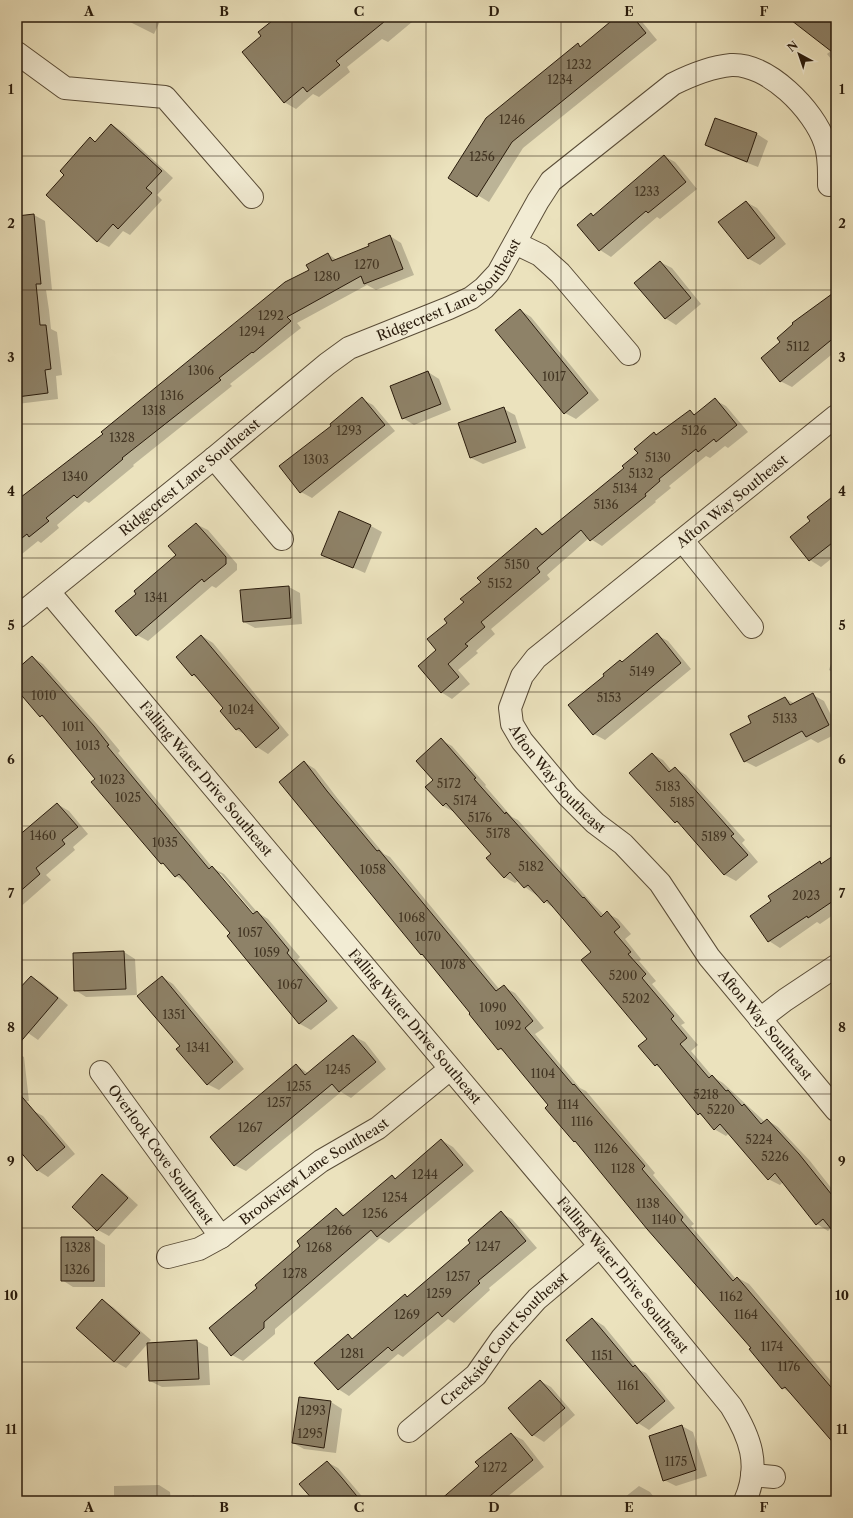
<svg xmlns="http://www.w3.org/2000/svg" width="853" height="1518" font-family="'Libre Caslon Text',serif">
	<rect width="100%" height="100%" fill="#ebe2bd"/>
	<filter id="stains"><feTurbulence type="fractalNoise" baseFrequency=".005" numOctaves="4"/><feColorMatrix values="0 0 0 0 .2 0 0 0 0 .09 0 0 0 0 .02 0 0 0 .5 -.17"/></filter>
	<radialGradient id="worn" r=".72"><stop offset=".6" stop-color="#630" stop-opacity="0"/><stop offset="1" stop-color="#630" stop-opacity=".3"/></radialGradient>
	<path fill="#0003" fill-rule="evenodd" d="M120,17H162L154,34Z
		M278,17H418L388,42L382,39L347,67L350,72L319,97L313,94L296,109L284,102L263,36Z
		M618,17H638L657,40L523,148L489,202L449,178L578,45L582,47Z
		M666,17H683L674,21Z
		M789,17H836V65L827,54L832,50Z
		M716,119L757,134L768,141L758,167L717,151L706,145Z
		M112,125L123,132L173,178L157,195L162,200L130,235L123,231L109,247L97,241L66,174L90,139L96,142Z
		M664,156L675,162L697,189L660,219L657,217L611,257L600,250L591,214L595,216Z
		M746,202L757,208L786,244L760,265L749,259L720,223Z
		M34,215L45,221L52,290H46L49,310L51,329L57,332L62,375L56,376L58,399L17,404V217Z
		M390,236L401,243L414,275L376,290L367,285L297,323L301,328L230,384L232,386L133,465L134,466L89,503L85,501L57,525L59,528L41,543L38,541L17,558V501L104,434L328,254L337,260L371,247Z
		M660,262L672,268L701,304L676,325L665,318Z
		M836,292V351L792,387L780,381L782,342L795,324L794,323Z
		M520,310L531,317L599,400L576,419L565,413Z
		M428,372L439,379L451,410L414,425L403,418Z
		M362,399L373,405L395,431L312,498L301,492L333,426Z
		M715,400L726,406L748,432L728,448L725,446L710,458L706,456L669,486L671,488L655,501L656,502L602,546L589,538L547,575L550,579L491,629L495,634L476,651L478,653L458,670L470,684L452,699L441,692L437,650L449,623L482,582L536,529L545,534L625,469L654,433L657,435L690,412L696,415Z
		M504,409L515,415L526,448L483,464L471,458Z
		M836,495V555L821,567L810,560L811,522Z
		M196,524L208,530L237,564V570L216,588L212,586L148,641L137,635V594L177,555Z
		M371,526L382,532L365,573L322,554Z
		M289,587L300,593L302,624L255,628L244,622Z
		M657,635L668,641L691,669L605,740L594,734Z
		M202,636L213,643L289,735L268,754L257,747L246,735L237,730L221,711L225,708L201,680L192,675Z
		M836,647V674L829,670Z
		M32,657L43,664L105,733L120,751L118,753L213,868L224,874L257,912L268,919L300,957L297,960L338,1008L311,1030L300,1024L229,936L232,933L187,883L176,876L168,866L162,863L47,719L40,716L17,689V670ZM218,874H221L257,917L256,918Z
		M813,695L824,701L836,725V734L818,743L811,739L756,767L744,761L753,723L785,698L795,704Z
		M441,740L452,746L486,785L485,786L512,817L518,820L591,902L604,915L607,913L618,919L631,934L625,939L641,959L639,961L656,981L652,984L685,1023L681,1025L698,1045L691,1051L713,1077L723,1083L765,1122L767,1120L778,1127L810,1161L836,1194V1233L831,1228L828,1231L817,1224L783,1182L780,1185L768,1179L729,1133L726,1136L714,1129L705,1118L699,1114L662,1069L655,1065L648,1039L592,952L555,909L525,887L519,880L515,883L504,877L493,854L454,812L443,806L434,780Z
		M652,754L663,760L672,771L675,768L686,775L745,840L742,843L758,862L736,881L725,875L683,826L676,822Z
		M304,762L315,769L338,799L384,854L390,857L500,990L504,987L515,993L544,1028L535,1034L580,1088L586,1091L655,1173L653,1175L694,1224L691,1226L736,1279L738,1278L749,1284L836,1387V1445L792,1394L783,1388L752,1348L507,1053L499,1049L472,1013L426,957L421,954Z
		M57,804L69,811L88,834L73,847L75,850L46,875L51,880L18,909L17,884L27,886L17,874V850Z
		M836,855V913L820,924L817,922L780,948L769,941L773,901L820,862L823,864Z
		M124,952L135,959L137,995L86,997L75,990L74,954Z
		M31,977L42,983L68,1005L38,1040L17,1025V993Z
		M162,977L173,984L244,1069L219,1090L207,1084L181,1047Z
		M353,1036L365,1042L386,1069L351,1098L341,1092L246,1171L234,1165L296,1065L308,1073Z
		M17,1053L24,1057L29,1101L17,1102Z
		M32,1110L43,1116L75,1154L48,1177L37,1170L17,1146V1122Z
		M441,1140L453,1147L474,1171L389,1243L380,1238L275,1329V1334L243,1361L232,1355L258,1288L302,1246L336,1209L346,1215L392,1176L396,1179Z
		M102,1175L113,1182L138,1205L109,1236L98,1230Z
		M501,1213L512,1219L537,1248L489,1288L490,1290L454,1323L448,1319L403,1357L398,1354L349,1396L338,1389L348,1336L353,1339L405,1296L408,1297L472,1243Z
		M94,1238L105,1245V1287H73L62,1280Z
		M102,1300L113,1307L151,1340L126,1368L114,1361Z
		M593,1319L604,1326L640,1370L646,1373L675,1408L649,1430L638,1423Z
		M197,1341L208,1347L210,1385L162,1387L150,1381Z
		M540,1381L551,1387L575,1415L544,1442L533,1435Z
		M300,1398L331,1402L342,1409L336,1453L304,1449L293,1443Z
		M682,1426L693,1432L707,1476L676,1486L664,1480Z
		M511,1434L523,1440L544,1467L502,1501H441L480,1467Z
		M327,1462L338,1468L366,1501H315Z
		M159,1485L170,1492L171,1501H114V1486Z
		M639,1486L650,1492L657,1501H620Z
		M193,1495L204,1501H190Z"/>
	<path fill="#8e8268" stroke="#291b0c" d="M277,17H390L336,61L340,65L307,92L303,87L284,103L242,52L261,36L258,32Z
		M616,17H633L646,33L512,142L477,197L448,178L486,118L578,43L580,47Z
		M787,17H836V55Z
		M715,118L757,133L747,162L705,145Z
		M111,124L162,171L146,188L152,193L118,229L113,224L97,242L46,195L64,175L60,171L90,137L95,142Z
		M664,155L686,182L648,213L646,211L599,251L577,225L591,213L593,216Z
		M746,201L775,238L748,259L718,222Z
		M34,214L41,284H36L38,303L40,325H46L51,369L45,370L48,393L17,397V216Z
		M390,235L403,269L364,284L361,276L287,317L291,321L253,353L252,352L219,378L221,380L122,458L123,459L77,498L74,495L46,518L49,521L29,537L27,534L17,542V500L25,494L103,434L101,432L285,282L309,270L306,265L328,253L332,261L369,246L368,244Z
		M660,261L691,298L665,319L634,283Z
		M836,291V336L780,382L761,358L780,342L777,338L793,324L792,323Z
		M520,309L588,393L564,414L495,330Z
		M428,371L441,404L402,419L390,386Z
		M362,397L385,425L300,493L279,466L331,426L330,424Z
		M715,398L737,425L716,442L714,439L698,452L696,449L659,479L660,481L645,494L646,496L590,541L581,530L537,568L540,572L481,622L485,627L465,644L468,646L448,664L459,677L441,693L418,666L436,650L427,639L447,623L444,619L464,602L460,599L481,582L477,578L536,528L542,535L624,468L622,466L638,453L634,449L654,432L656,435L690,410L694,415Z
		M504,407L516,442L470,458L458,423Z
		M836,494V540L809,561L790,537L810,521L807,517Z
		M339,511L371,525L353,568L321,555Z
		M196,523L226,557V564L204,582L202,579L136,636L115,611L136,594L134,591L176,555L168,546Z
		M289,586L291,618L243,622L240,590Z
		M657,633L681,663L593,735L568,705L604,676L603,674L620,660L622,662Z
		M201,635L279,728L256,748L239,728L236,730L220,711L223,708L194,674L192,676L176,657Z
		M32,656L94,726L109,745L107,746L209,869L212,866L253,914L257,911L289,950L287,953L327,1001L299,1024L227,936L230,933L179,874L175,877L163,863L161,864L91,782L95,779L42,715L40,717L17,690V669Z
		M813,693L829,725L806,737L802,731L744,762L730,734L751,723L748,716L785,697L790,705Z
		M441,738L476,778L474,779L505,814L506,812L583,898L584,897L601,917L607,911L620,927L614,932L631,952L628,954L646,974L642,978L674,1016L671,1019L687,1038L680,1044L709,1078L712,1075L726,1091L728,1090L742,1106L744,1104L761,1124L767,1119L799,1154L836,1200V1235L823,1219L816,1225L775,1173L768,1180L720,1124L714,1130L700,1113L698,1115L657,1064L655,1066L638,1046L647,1039L581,960L591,952L547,900L544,903L528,885L524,888L510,872L504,878L486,858L491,854L446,803L443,806L425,787L433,780L416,761Z
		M652,753L669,772L675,767L734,834L731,836L748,855L724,875L677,821L675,823L629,773Z
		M304,761L327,791L377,851L379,850L496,991L504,985L533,1021L525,1028L573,1085L574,1084L645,1166L642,1169L683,1217L681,1220L733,1281L737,1277L836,1393V1446L785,1387L782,1389L749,1349L751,1348L647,1229L575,1141L574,1142L545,1108L548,1105L524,1076L501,1048L498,1050L469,1014L470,1013L422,954L421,955L279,782Z
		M57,803L78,827L62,840L65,844L36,868L40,874L17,894V837Z
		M836,854V899L808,918L807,916L768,942L750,916L771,901L768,896L820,861L821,864Z
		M124,951L126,989L74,991L73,953Z
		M31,976L58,998L17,1046V991Z
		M162,976L233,1062L207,1085L176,1049L180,1046L137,996Z
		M353,1035L376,1062L339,1092L332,1084L234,1166L210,1137L296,1064L305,1075Z
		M17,1091L65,1147L37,1171L17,1148Z
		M441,1139L463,1165L377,1237L371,1230L264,1322V1328L231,1356L209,1328L257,1288L255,1285L300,1246L297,1241L336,1208L343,1216L392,1175L395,1179Z
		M102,1174L128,1198L97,1231L72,1207Z
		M501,1211L526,1241L478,1281L480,1283L442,1317L438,1312L392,1351L388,1347L338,1390L314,1363L348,1334L352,1339L405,1294L407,1297L470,1243L468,1240Z
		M61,1237H94V1281H61Z
		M102,1299L140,1333L114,1362L76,1328Z
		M592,1318L633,1367L635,1365L665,1401L637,1424L566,1340Z
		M197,1340L199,1379L149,1381L147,1343Z
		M540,1380L565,1408L532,1436L508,1408Z
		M299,1397L331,1401L324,1448L292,1443Z
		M682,1425L696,1470L663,1481L649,1436Z
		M511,1433L533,1460L484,1501H439L479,1466L475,1462Z
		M327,1461L342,1478L361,1501H314L299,1484Z"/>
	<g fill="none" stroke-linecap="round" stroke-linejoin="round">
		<defs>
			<g id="street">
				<path d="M17,53L65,88L165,97L252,197"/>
				<path d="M515,243L540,255L560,273L629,354"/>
				<path id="s1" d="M836,416L536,658L522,676L510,708L512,724L522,741L568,796L595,823L623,844L660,883L709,957L836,1110"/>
				<path d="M214,458L282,539"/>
				<path d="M683,541L752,627"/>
				<path id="s2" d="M49,592L600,1246L731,1406C750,1437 761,1465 745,1501"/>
				<path id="s3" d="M17,617L214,458L327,364L349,348L449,308L471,298L484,288L498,273L538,201L551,181L673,84C691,75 711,67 731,65C768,63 814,110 825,143C830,157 829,171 829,185"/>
				<path d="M760,1019L785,1000L836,966"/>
				<path id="s4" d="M101,1072L221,1237"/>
				<path id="s5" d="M168,1257L199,1249L221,1237L321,1161L378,1128L450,1069"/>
				<path id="s6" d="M409,1431L476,1375L502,1338L537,1299L600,1246"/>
				<path d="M752,1475L774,1477"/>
			</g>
		</defs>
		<use href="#street" stroke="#5a4d38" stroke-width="24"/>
		<use href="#street" stroke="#f2ecd4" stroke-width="22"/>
	</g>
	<path fill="none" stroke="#291b0c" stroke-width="1" stroke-opacity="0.55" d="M157,17V1501M292,17V1501M426,17V1501M561,17V1501M696,17V1501M17,156H836M17,290H836M17,424H836M17,558H836M17,692H836M17,826H836M17,960H836M17,1094H836M17,1228H836M17,1362H836"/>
	<g text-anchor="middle" stroke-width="4" stroke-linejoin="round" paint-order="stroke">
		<g font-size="12" fill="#423523">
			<text x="579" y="69">1232</text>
			<text x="560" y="84">1234</text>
			<text x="512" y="124">1246</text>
			<text x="482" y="161">1256</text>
			<text x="647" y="196">1233</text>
			<text x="367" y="269">1270</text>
			<text x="327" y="281">1280</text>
			<text x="271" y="320">1292</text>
			<text x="252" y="336">1294</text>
			<text x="798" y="351">5112</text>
			<text x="201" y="375">1306</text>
			<text x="554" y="381">1017</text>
			<text x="172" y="400">1316</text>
			<text x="154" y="415">1318</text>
			<text x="349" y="435">1293</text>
			<text x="694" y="435">5126</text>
			<text x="122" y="442">1328</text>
			<text x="658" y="462">5130</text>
			<text x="316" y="464">1303</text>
			<text x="641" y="478">5132</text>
			<text x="75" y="481">1340</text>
			<text x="625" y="493">5134</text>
			<text x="606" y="509">5136</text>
			<text x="517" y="569">5150</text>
			<text x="500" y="588">5152</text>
			<text x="156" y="602">1341</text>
			<text x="642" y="676">5149</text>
			<text x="44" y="700">1010</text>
			<text x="609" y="702">5153</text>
			<text x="241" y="714">1024</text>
			<text x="785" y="723">5133</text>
			<text x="73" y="731">1011</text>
			<text x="88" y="750">1013</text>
			<text x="112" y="784">1023</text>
			<text x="449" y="788">5172</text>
			<text x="668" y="791">5183</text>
			<text x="128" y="802">1025</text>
			<text x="465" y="805">5174</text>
			<text x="682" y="807">5185</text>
			<text x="480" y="822">5176</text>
			<text x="498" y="838">5178</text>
			<text x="43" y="840">1460</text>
			<text x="714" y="841">5189</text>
			<text x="165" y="847">1035</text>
			<text x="531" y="871">5182</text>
			<text x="373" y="874">1058</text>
			<text x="806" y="900">2023</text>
			<text x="412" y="922">1068</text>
			<text x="250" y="937">1057</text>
			<text x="428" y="941">1070</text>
			<text x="267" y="957">1059</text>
			<text x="453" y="969">1078</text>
			<text x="623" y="980">5200</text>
			<text x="290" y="989">1067</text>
			<text x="636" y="1003">5202</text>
			<text x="493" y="1012">1090</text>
			<text x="174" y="1019">1351</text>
			<text x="508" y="1030">1092</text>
			<text x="198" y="1052">1341</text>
			<text x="338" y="1074">1245</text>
			<text x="543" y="1078">1104</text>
			<text x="299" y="1091">1255</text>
			<text x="706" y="1099">5218</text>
			<text x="279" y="1107">1257</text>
			<text x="568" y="1109">1114</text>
			<text x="721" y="1114">5220</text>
			<text x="582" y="1126">1116</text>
			<text x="250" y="1132">1267</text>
			<text x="759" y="1144">5224</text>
			<text x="606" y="1153">1126</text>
			<text x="775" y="1161">5226</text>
			<text x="623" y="1173">1128</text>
			<text x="425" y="1179">1244</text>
			<text x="395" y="1202">1254</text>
			<text x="648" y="1208">1138</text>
			<text x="375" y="1218">1256</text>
			<text x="664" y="1224">1140</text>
			<text x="339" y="1235">1266</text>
			<text x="488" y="1251">1247</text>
			<text x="78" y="1252">1328</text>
			<text x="319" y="1252">1268</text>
			<text x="77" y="1274">1326</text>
			<text x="295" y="1278">1278</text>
			<text x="458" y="1281">1257</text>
			<text x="439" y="1298">1259</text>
			<text x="731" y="1301">1162</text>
			<text x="407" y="1319">1269</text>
			<text x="746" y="1319">1164</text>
			<text x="772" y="1351">1174</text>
			<text x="352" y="1358">1281</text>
			<text x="602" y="1360">1151</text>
			<text x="789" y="1371">1176</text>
			<text x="628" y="1390">1161</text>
			<text x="313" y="1415">1293</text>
			<text x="310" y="1438">1295</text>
			<text x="676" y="1466">1175</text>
			<text x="495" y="1472">1272</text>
		</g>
		<g font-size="14" fill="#291b0c" stroke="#f2ecd4">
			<text dy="5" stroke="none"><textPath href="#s3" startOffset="546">Ridgecrest Lane Southeast</textPath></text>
			<text dy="5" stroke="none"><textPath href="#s3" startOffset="222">Ridgecrest Lane Southeast</textPath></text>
			<text transform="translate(732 501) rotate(-39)" y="5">Afton Way Southeast</text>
			<text dy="5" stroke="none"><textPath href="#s1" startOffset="530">Afton Way Southeast</textPath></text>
			<text dy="5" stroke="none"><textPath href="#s2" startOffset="244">Falling Water Drive Southeast</textPath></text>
			<text dy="5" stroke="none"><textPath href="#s1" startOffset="854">Afton Way Southeast</textPath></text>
			<text dy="5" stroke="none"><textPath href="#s2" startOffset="568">Falling Water Drive Southeast</textPath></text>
			<text dy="5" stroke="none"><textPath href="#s4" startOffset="102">Overlook Cove Southeast</textPath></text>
			<text dy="5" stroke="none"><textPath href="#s5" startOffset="171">Brookview Lane Southeast</textPath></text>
			<text dy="5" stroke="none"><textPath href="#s2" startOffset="892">Falling Water Drive Southeast</textPath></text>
			<text dy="5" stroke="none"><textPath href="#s6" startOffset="133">Creekside Court Southeast</textPath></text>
		</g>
	</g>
	<rect width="853" height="1518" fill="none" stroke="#ebe2bd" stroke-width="44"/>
	<g transform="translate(799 54) rotate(320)" stroke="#f2ecd4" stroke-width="3" paint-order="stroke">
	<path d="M0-3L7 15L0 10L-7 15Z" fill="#291b0c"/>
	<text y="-6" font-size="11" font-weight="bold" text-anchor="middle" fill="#291b0c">N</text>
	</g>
	<rect x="22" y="22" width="809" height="1474" fill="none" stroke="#291b0c" stroke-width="1.5"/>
	<g font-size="13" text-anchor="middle" font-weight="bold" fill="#291b0c">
		<text x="89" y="16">A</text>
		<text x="224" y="16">B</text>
		<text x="359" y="16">C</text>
		<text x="494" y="16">D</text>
		<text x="629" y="16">E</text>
		<text x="764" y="16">F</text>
		<text x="11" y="94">1</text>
		<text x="842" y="94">1</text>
		<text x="11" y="228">2</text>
		<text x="842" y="228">2</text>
		<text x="11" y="362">3</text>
		<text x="842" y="362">3</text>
		<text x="11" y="496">4</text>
		<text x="842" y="496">4</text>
		<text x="11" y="630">5</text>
		<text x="842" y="630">5</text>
		<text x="11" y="764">6</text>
		<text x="842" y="764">6</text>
		<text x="11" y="898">7</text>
		<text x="842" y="898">7</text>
		<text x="11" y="1032">8</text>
		<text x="842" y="1032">8</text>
		<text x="11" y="1166">9</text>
		<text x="842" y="1166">9</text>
		<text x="11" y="1300">10</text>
		<text x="842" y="1300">10</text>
		<text x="11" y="1434">11</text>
		<text x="842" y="1434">11</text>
		<text x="89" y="1512">A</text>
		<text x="224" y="1512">B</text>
		<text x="359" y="1512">C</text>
		<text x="494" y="1512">D</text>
		<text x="629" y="1512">E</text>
		<text x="764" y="1512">F</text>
	</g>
	<rect width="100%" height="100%" filter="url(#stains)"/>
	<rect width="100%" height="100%" fill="url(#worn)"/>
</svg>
